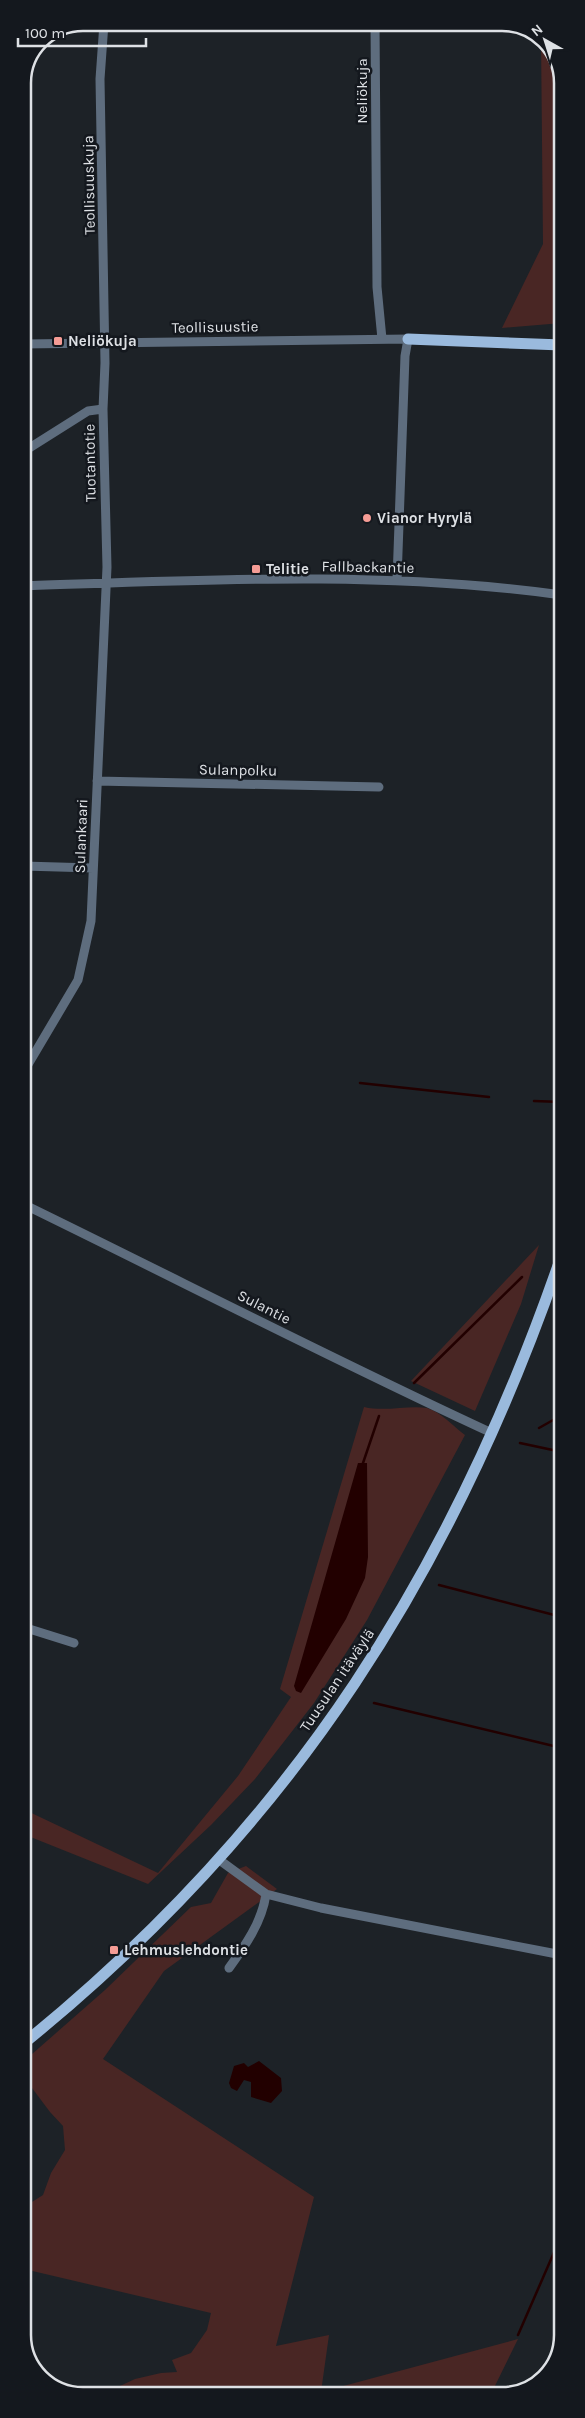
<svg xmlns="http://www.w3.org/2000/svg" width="585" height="2418" font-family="Karla,sans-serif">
	<rect width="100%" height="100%" fill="#1d2227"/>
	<path fill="#492624" d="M541,38L561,72L562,323L502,328L543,244Z
		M539,1245L521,1304L475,1411L411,1381Z
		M364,1407C385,1412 409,1405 427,1408C441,1412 454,1427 465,1435L367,1620L314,1703L255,1779L211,1825L148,1884L23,1834V1809L158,1873L238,1776L291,1697L280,1689Z
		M246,1866L277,1889L164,1971L103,2059L314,2197L276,2346L329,2335L321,2392L518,2339L491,2394L76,2395L71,2392L84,2388L107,2392L135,2379L161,2373L177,2372L172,2360L191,2353L207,2330L211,2313L24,2269V2207L43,2195L51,2173L65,2150L63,2126L50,2112L23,2076V2062L105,1990L191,1907L211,1903L228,1873Z"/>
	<path fill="#200" d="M358,1463H367L368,1557L365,1578L346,1619L301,1693L296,1691L294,1686Z
		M259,2061L281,2078L282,2091L271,2103L251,2097V2082L244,2080L237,2091L231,2088L229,2083L234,2066L244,2063L248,2067Z"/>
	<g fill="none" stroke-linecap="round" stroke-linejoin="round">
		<path stroke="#200" stroke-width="2.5" d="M360,1083L489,1097
			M534,1101L562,1102
			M414,1383L522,1277
			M539,1428L562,1415
			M520,1443L562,1452
			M363,1463L379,1416
			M439,1585L562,1617
			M374,1703L562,1748
			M518,2335L562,2234"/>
		<path stroke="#5e6d7e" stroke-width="9" d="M375,23L377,287L382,339
			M104,26L267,23
			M23,344L408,339L405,356L397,580
			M23,452L88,411L103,409
			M23,586C202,580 384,570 562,595
			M97,781L379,787
			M23,866L93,868
			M23,1073L78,980L91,921L107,567L103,409L105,363L100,79L104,23
			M23,1204C179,1280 334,1360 492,1433
			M23,1627L74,1643
			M218,1859L266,1894L321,1908L562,1955
			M229,1968C245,1946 262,1922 266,1894"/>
		<path stroke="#9abadd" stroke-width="11" d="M408,339L562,345
			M23,2044C150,1941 264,1820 355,1683C442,1552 511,1403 562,1254"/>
	</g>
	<g fill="#f59c95" stroke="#14181e" stroke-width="2">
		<rect x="53" y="336" width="10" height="10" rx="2.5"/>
		<circle cx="367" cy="518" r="5"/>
		<rect x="251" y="564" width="10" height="10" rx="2.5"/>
		<rect x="109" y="1945" width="10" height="10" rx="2.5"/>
	</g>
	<g text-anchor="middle" stroke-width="5" stroke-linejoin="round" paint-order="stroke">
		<g font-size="15" fill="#dee1e5" stroke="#14181e">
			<text transform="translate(362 91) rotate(-90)" y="5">Neliökuja</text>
			<text transform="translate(89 185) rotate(-91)" y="5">Teollisuuskuja</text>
			<text transform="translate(215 327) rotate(-1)" y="5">Teollisuustie</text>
			<text transform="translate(90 463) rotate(-91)" y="5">Tuotantotie</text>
			<text transform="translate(368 567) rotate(1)" y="5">Fallbackantie</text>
			<text transform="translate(238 770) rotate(1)" y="5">Sulanpolku</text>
			<text transform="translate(81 836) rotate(-88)" y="5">Sulankaari</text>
			<text transform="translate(264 1307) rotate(27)" y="5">Sulantie</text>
			<text transform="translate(337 1680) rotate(-56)" y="5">Tuusulan itäväylä</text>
		</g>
		<g font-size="15" font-weight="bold" fill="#dee1e5" stroke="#14181e" text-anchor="start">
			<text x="68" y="346">Neliökuja</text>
			<text x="377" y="523">Vianor Hyrylä</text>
			<text x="266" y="574">Telitie</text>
			<text x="124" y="1955">Lehmuslehdontie</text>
		</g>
	</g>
	<path d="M0 0H585V2418H0ZM83 31H502A52 52 0 0 1 554 83V2335A52 52 0 0 1 502 2387H83A52 52 0 0 1 31 2335V83A52 52 0 0 1 83 31Z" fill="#14181e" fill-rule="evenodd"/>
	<path fill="none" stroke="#dee1e5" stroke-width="2.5" d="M83 31H502A52 52 0 0 1 554 83V2335A52 52 0 0 1 502 2387H83A52 52 0 0 1 31 2335V83A52 52 0 0 1 83 31Z"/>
	<g transform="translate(545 40) rotate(321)" stroke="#14181e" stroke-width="4" paint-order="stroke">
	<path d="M0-4L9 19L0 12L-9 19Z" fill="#dee1e5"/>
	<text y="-8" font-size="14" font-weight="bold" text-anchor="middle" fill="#dee1e5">N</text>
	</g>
	<path d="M18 38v8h128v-8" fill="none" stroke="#dee1e5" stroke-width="2.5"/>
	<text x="25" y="38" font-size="15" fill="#dee1e5" stroke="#14181e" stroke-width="4" paint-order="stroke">100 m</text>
</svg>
